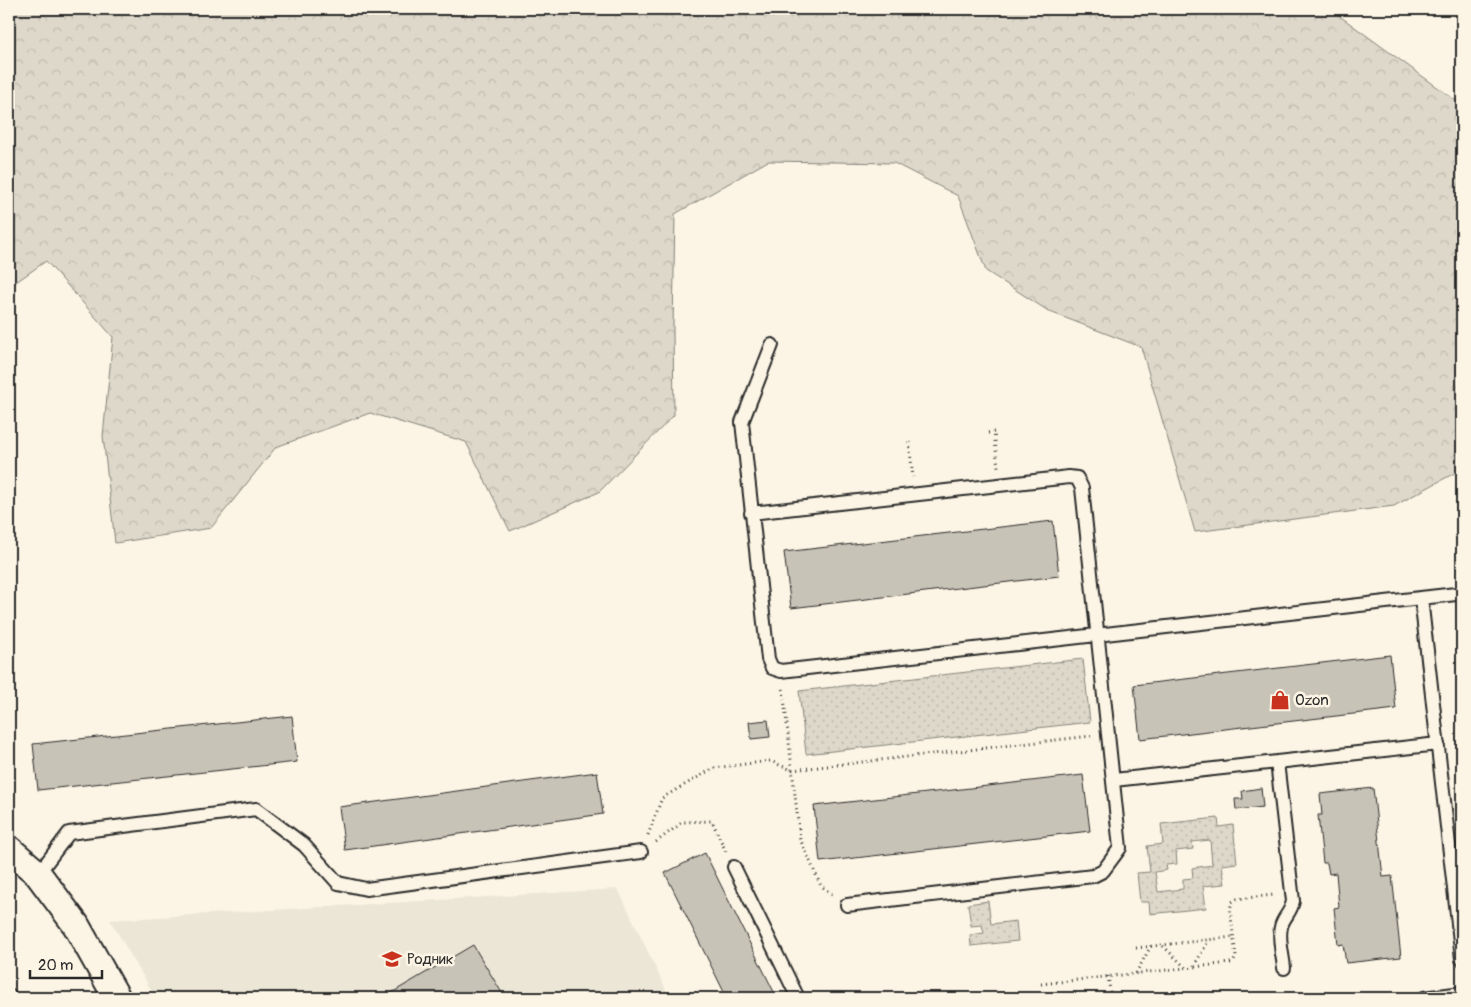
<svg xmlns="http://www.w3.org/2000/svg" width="1471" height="1007" font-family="Pangolin,sans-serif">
	<defs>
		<pattern id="forest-crowns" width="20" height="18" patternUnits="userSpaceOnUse" patternTransform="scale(1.25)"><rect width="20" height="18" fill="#ded8ca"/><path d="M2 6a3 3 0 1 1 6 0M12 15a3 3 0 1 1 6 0" fill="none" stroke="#bfbaae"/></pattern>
		<pattern id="park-dots" width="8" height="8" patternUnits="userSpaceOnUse" patternTransform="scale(1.25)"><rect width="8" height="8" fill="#ded8ca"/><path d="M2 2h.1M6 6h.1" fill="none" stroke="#bfbaae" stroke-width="1.8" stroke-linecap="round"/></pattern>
	</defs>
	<rect width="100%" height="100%" fill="#fcf5e5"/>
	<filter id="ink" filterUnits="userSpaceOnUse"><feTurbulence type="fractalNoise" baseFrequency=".02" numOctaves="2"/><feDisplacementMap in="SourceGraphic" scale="10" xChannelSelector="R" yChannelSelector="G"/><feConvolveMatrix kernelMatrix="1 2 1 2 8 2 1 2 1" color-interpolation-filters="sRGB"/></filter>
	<g filter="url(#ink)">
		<path fill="#ece6d7" d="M618,889L670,998H156L110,920Z"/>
		<path fill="url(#forest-crowns)" stroke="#84827a" d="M9,9H1330L1462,105V469L1394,506L1195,532L1141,347L1050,312L986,271L958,196L894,163L768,161L675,214L673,329L674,415L599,492L510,531L466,442L370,413L276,447L211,528L115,543L103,436L113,337L46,261L9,287Z"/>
		<path fill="url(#park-dots)" stroke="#84827a" fill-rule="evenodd" d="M1083,659L1090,722L806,754L799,691Z
			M1218,818L1219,827L1233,825L1237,863L1222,865L1225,884L1203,886L1206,908L1150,914L1149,902H1140L1137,873L1150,872L1147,846L1163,844L1161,824ZM1210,840L1212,865L1192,868L1193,878L1183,879V889L1158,892L1155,872L1167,870L1166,865L1177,864L1176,851L1193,849L1192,842Z
			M988,901L991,924L1016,921L1018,941L971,946L970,935L984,933L982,925L971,926L968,904Z"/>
		<path fill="#c8c3b7" stroke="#2b2b2b" d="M1053,521L1059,576L791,608L784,552Z
			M1390,655L1396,709L1140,739L1134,685Z
			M292,716L297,762L38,790L33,744Z
			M768,720L770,737L751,739L749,722Z
			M597,772L603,814L345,850L339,807Z
			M1083,775L1090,831L820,862L814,806Z
			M1261,788L1263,807L1236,810L1235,799H1243L1242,791Z
			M1373,788L1383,877L1392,876L1401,957L1346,963L1343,944L1338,945L1334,908L1339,907L1336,873L1329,874L1327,863H1323L1318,815H1322L1320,794Z
			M705,853L777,998H727L665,873Z
			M473,945L505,998H390L388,995Z"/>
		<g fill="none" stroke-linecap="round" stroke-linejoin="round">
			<defs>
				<path id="service" d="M772,345L742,422L768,659L772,668L781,671L1456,594L1462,595
					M751,513L1069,477L1077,478L1082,488L1120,848L1103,871L1093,876L847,905
					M1421,598L1462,959
					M1114,780L1277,762
					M734,867L798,998
					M38,874L69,833L256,809L304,845L338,883L366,889L641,852
					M1284,968C1283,956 1278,939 1281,927C1283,917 1291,913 1293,901L1277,762L1438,744
					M9,995L11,998
					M1424,998L1462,993"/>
				<path id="minor" d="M9,849L38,874L76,925L117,998"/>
			</defs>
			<use href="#service" stroke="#2b2b2b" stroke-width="16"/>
			<use href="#minor" stroke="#2b2b2b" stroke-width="30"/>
			<path stroke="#2b2b2b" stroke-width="3" stroke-dasharray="1 4" stroke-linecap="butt" d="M988,433L994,432L998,467
				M909,442L913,477
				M783,689L800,839L821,886L832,894
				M648,835L662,798L714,768L770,761L792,770L1091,736
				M656,842L683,822L712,821L726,852
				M1163,946L1186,968
				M1136,948L1233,937
				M1194,966L1209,940
				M1136,973L1151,946
				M1108,976L1111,998
				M1041,984L1230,963L1234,961L1236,957L1230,909L1232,902L1237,899L1274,895"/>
			<use href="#service" stroke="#fcf5e5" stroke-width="12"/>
			<use href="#minor" stroke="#fcf5e5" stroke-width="26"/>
		</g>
	</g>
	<defs>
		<symbol id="shop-bare" viewBox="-9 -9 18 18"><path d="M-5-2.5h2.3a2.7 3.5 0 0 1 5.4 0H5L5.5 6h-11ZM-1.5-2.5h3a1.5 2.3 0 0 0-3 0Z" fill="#c8321e" stroke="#fcf5e5" stroke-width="2.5" paint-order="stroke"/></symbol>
		<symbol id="school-bare" viewBox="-9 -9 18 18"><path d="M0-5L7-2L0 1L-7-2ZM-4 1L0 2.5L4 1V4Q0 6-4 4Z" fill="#c8321e" stroke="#fcf5e5" stroke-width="2.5" paint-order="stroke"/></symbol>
	</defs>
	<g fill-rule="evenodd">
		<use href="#shop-bare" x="1266" y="686" width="28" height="28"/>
		<use href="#school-bare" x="378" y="945" width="28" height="28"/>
	</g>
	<g text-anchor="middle" stroke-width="5" stroke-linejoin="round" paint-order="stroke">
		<g font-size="15" fill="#2b2b2b" stroke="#fcf5e5" text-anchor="start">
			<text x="1295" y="705">Ozon</text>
			<text x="407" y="964">Родник</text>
		</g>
	</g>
	<rect width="1471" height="1007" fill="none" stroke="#fcf5e5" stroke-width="30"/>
	<rect x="15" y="15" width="1441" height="977" fill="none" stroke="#2b2b2b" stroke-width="2" filter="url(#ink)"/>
	<path d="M30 970v8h72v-8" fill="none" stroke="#2b2b2b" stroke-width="2.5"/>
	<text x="38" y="970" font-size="15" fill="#2b2b2b" stroke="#fcf5e5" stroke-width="4" paint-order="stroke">20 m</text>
</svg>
